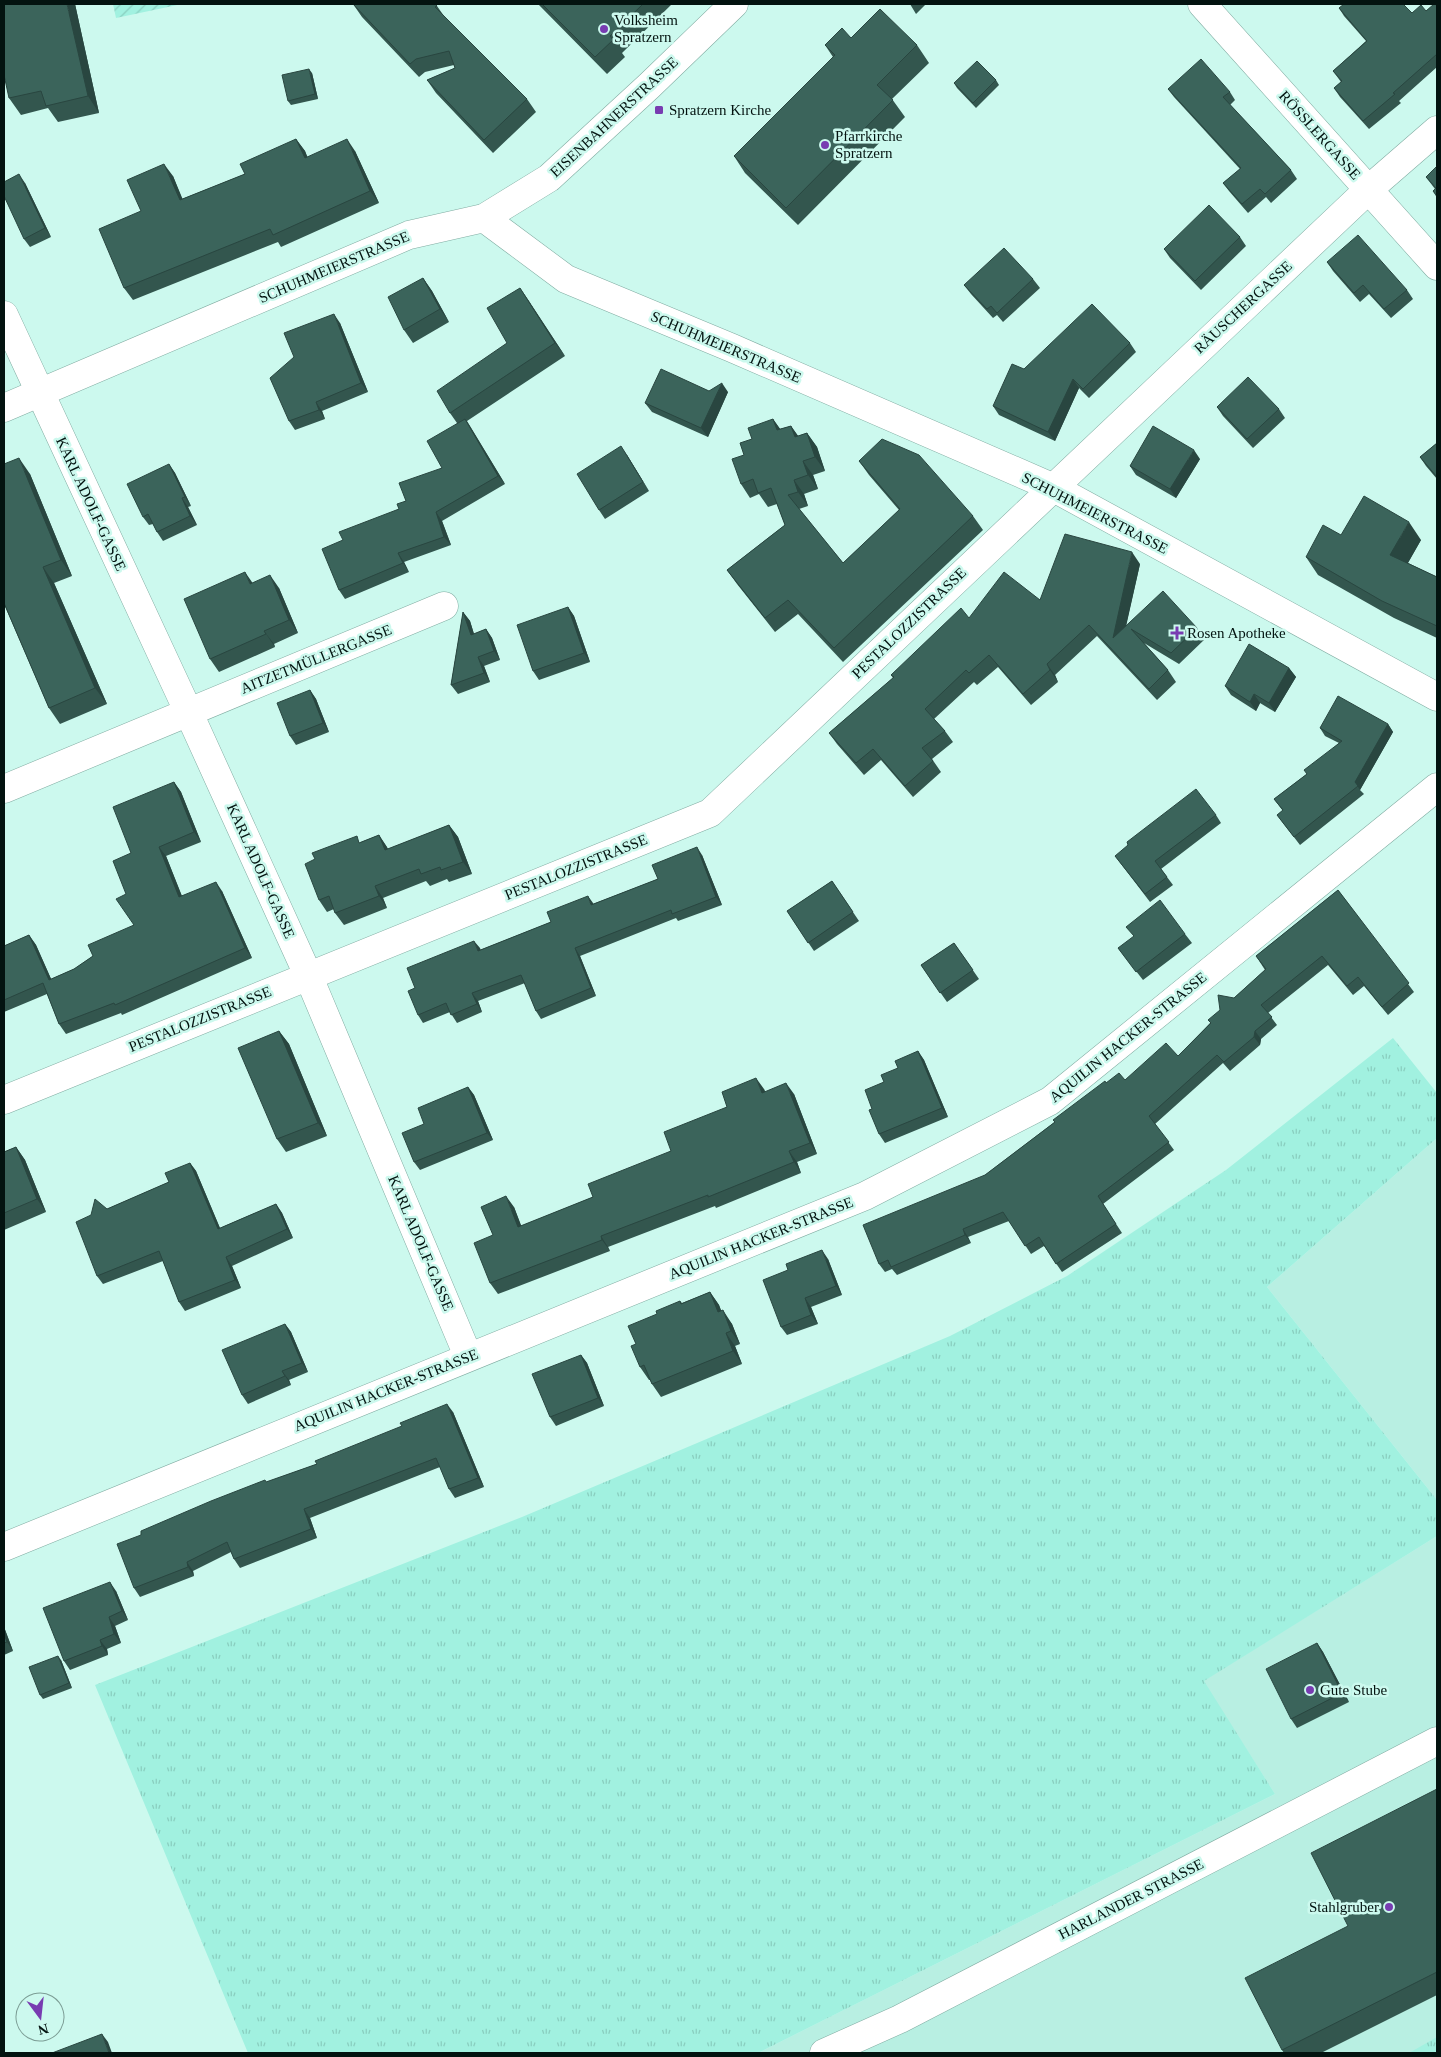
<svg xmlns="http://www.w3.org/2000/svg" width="1441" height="2057" font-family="'Times New Roman',serif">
	<defs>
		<pattern id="grass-tufts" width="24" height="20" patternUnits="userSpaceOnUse" patternTransform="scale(1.25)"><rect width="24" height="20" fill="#a1f1e0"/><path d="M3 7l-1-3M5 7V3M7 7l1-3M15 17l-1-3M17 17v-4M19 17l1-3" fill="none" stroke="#89cebf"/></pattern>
		<pattern id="garden-furrows" width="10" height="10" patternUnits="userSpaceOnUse" patternTransform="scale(1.25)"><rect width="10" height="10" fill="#a1f1e0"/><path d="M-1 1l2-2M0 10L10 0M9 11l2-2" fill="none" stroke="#89cebf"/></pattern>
	</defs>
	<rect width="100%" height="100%" fill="#ccf9ee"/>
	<path fill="#b8efe2" d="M1437,1138V1500L1267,1287Z
		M1437,1536V2053H758L1275,1794L1203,1681Z"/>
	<path fill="url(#grass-tufts)" d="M1393,1038L1437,1093V1138L1267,1287L1437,1500V1536L1204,1681L1275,1794L758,2053H248L95,1685L522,1517L950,1336L1067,1276L1226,1170Z
		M1437,2037V2053H1409Z"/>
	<path fill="url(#garden-furrows)" d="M113,4H182L116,18Z"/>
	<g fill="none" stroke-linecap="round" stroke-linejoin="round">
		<defs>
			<path id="street" d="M1202,4L1437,266
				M484,218L566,279L732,348L1052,487L1437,697
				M4,315L188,711L308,975L468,1356
				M4,408L409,235L484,218L549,178L649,86L734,4
				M4,789L444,606
				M4,1100L710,813L1369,189L1437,130
				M4,1547L865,1196L1050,1101L1437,787"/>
			<path id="secondary" d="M824,2053L900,2019L1437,1741"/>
		</defs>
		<use href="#street" stroke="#81aca2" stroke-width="29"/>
		<use href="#secondary" stroke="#81aca2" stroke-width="29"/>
		<use href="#street" stroke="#fff" stroke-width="28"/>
		<use href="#secondary" stroke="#fff" stroke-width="28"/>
	</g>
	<path fill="#33564e" d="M75,4L99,113L58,122L48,108L21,115L9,98Z
		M353,4L437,6L444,16L527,99L536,112L493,153L436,93L427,80L455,68L454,65L425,72L419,77L362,17Z
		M538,4H672L622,53L625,57L607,74Z
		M910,4H926L916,14Z
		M1437,4V67L1399,101L1401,103L1369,129L1340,97L1334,88L1341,82L1333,71L1366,41L1344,16L1339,8L1412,13L1426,11Z
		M851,38L917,45L929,63L892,99L905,117L798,225L745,173L734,156L833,57L825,45Z
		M312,73L318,99L291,105L288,101Z
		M996,80L999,85L976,108L957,88L954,83Z
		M1168,89L1230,92L1235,100L1230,105L1291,170L1297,179L1271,203L1266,197L1248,213L1229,191L1223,183L1240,169L1174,97Z
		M296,139L305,151L307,157L355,151L379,203L281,247L278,242L133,300L124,288L141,211L173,176L182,199L245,174Z
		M1437,166V198L1433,191L1435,189L1426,177Z
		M25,183L51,237L30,247L24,239Z
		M1240,237L1246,246L1201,290L1170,258L1164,249Z
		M1327,262L1407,290L1413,299L1391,318L1369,294L1360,302L1333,271Z
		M423,278L432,291L449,322L413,343L404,330Z
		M1033,279L1040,288L1003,322L997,315L993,318L971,294L964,285Z
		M520,288L565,356L467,421L505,484L442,521L451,545L404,562L409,572L345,599L339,590L343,540L399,509L406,501L442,468L457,423L450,413L507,343Z
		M340,323L368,392L322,411L325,419L295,430L289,421Z
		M1130,343L1136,352L1089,398L1079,388L1055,441L999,415L993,406Z
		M709,391L728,392L708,437L652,412L645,403Z
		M1217,407L1279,409L1285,418L1253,448L1223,416Z
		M773,419L780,429L791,426L798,436L807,433L817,447L825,471L813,475L818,489L804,494L808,506L799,509L843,563L899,510L869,475L859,461L973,516L983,530L843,662L798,614L775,632L737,584L727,570L785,525L777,504L768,507L759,494L750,498L741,484L744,455Z
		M1437,443V479L1426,466L1420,457Z
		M627,455L649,491L605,519L599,510Z
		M1200,459L1176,498L1136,475L1130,466Z
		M4,464L30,474L72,576L54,583L107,704L60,724L49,708L4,604Z
		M169,464L175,473L191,506L188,507L197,525L163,541L157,532L153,524L149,525L143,517Z
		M1341,535L1421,540L1408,563L1437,577V638L1394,618L1318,575L1306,557Z
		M1140,564L1126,625L1197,628L1205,639L1179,664L1144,643L1168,670L1176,682L1157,700L1097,636L1055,675L1058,682L1031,705L998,667L977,685L974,682L934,719L945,731L953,742L932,759L941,772L913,797L881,760L864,775L837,744L829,733L893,678L891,675L969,618L1040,600Z
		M253,583L279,588L298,633L274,644L275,647L219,672L210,659Z
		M568,607L574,616L590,662L539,680L533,671Z
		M463,612L470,621L474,634L486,629L492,638L500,660L484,666L490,682L458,694L451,685Z
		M1289,668L1296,677L1275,712L1260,703L1256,711L1231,695L1225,686Z
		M310,690L316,699L329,732L296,745L290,736Z
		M1388,724L1393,732L1360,790L1364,794L1300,845L1277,815L1283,811L1274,799L1307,774L1339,743L1325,736L1320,728Z
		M174,782L181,792L201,842L166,856L182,896L222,891L252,958L122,1015L121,1013L66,1034L59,1024L47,994L4,1012V946L29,935L36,945L51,979L74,969L93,956L134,925L126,894L131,853Z
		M1216,815L1221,823L1161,869L1173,885L1150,902L1115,856Z
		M449,825L458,837L472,874L449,882L447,879L430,886L426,881L383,898L387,908L344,925L335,913L334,909L327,912L319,900L361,842L379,835L388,849Z
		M702,855L722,905L678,921L676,918L580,956L596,996L541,1019L536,1011L525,983L478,1001L482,1012L457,1023L450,1012L423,1023L418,1015L415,988L480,948V950L551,922L593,904L658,879Z
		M832,881L859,921L814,951L787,911Z
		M1338,890L1414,992L1388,1015L1364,986L1353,995L1328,965L1268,1013L1277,1025L1261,1039L1260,1045L1230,1071L1223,1063L1155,1124L1174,1150L1103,1204L1122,1233L1062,1272L1044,1246L1031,1254L1009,1221L968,1237L971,1243L897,1275L892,1269L885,1272L879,1264L985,1175L1106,1083L1125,1080L1178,1056L1210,1023L1234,998L1265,970L1256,956Z
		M1185,934L1192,943L1143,980L1118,948Z
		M954,943L979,979L947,1002L921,965Z
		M279,1031L289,1044L327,1136L286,1152L277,1139Z
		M918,1051L924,1060L948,1117L885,1143L879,1134L884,1082L898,1068Z
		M468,1087L474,1095L493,1140L420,1170L414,1162L424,1124Z
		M764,1089L765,1092L794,1094L817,1154L797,1162L801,1173L716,1208L715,1206L608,1247L610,1251L498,1294L490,1283L493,1235L514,1207L521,1226L593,1197L671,1151L727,1107Z
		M16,1147L25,1160L46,1212L4,1230V1152Z
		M190,1163L196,1171L220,1228L276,1204L282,1213L293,1238L232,1266L241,1288L185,1311L179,1302L163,1261L103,1284L97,1276L107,1209L169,1182Z
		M828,1259L842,1295L811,1307L818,1324L787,1335L781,1327Z
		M710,1292L719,1305L721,1311L732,1324L740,1344L735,1346L742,1364L661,1397L652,1384L650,1380H649L640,1367L636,1344L680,1301L682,1303Z
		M285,1324L291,1332L308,1372L289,1380L291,1385L248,1404L242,1395Z
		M581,1355L587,1363L604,1406L556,1426L550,1417Z
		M453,1412L484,1487L455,1498L449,1489L440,1467L310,1518L317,1538L240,1568L234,1559L231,1552L193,1571L194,1576L140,1597L134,1588L141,1535L267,1482L317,1464Z
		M116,1591L128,1620L115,1626L121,1643L107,1649L108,1655L70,1670L64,1661Z
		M4,1627L13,1651L4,1655Z
		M1317,1643L1323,1652L1349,1702L1297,1728L1291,1719Z
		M61,1660L72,1688L43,1699L40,1695Z
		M1437,1789V1995L1321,2053H1284L1282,2050L1348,1926Z"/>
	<path fill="#294640" d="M67,4H75L99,113L88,96Z
		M309,69L312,73L318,99L315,94Z
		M296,139L305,151L313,170L305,158Z
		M347,139L355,151L379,203L370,191Z
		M164,164L173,176L188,212L180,200Z
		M19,174L25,183L51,237L45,228Z
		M423,278L432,291L449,322L440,309Z
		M520,288L529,301L565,356L555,343Z
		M334,314L340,323L368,392L361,383Z
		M1073,379L1079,388L1055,441L1048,432Z
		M722,383L728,392L708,437L701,428Z
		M316,402L322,411L325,419L319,410Z
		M465,419L471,428L505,484L498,476Z
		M773,419L783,433L777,430Z
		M791,426L801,440L795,437Z
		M807,433L817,447L825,471L815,457Z
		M621,446L627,455L649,491L643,482Z
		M1194,450L1200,459L1176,498L1170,489Z
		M19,458L30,474L72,576L61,560Z
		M803,461L813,475L818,489L808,475Z
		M169,464L175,473L191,506L185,497Z
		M794,480L804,494L808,506L798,492Z
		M182,498L188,507L197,525L190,516Z
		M436,512L442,521L451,545L444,537Z
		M1409,522L1421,540L1402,573L1390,555Z
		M1132,552L1140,564L1121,649L1113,638Z
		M398,553L404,562L409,572L403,563Z
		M43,567L54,583L107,704L95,688Z
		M245,572L254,585L250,584Z
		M270,575L279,588L298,633L289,620Z
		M568,607L574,616L590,662L584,653Z
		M463,612L470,621L477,644L471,635Z
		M486,629L492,638L500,660L494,651Z
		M264,631L274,644L275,647L266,634Z
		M478,657L484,666L490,682L484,673Z
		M1047,664L1055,675L1058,682L1050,670Z
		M1289,668L1296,677L1275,712L1269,703Z
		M310,690L316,699L329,732L323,723Z
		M1254,694L1260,703L1256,711L1250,702Z
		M1388,724L1393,732L1360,790L1355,782Z
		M174,782L181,792L201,842L194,832Z
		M449,825L458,837L472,874L463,862Z
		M379,835L387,847L393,862L385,850Z
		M159,847L166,856L186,907L179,897Z
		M697,847L702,855L722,905L716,897Z
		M216,882L222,891L252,958L245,948Z
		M375,886L383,898L387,908L379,896Z
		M588,896L593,903L597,913L591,905Z
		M29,935L36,945L56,990L49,980Z
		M474,941L480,948L484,959L478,951Z
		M575,948L580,956L596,996L591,988Z
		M472,993L478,1001L482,1012L477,1004Z
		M279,1031L289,1044L327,1136L318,1123Z
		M1255,1031L1261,1039L1260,1045L1254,1037Z
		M918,1051L924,1060L948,1117L942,1108Z
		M756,1078L764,1089L770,1104L762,1093Z
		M786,1083L794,1094L817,1154L810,1143Z
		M468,1087L474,1095L493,1140L487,1133Z
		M16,1147L25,1160L46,1212L37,1199Z
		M789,1151L797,1162L801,1173L794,1162Z
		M190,1163L196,1171L224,1238L218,1229Z
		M506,1196L514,1207L526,1238L518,1227Z
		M276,1204L282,1213L293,1238L287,1229Z
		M963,1229L968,1237L971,1243L965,1235Z
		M601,1236L608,1247L610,1251L602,1240Z
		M822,1250L828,1259L842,1295L836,1286Z
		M226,1257L232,1266L241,1288L235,1280Z
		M710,1292L719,1305L727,1325L718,1312Z
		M805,1298L811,1307L818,1324L811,1315Z
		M723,1310L732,1324L740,1344L731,1331Z
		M285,1324L291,1332L308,1372L302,1363Z
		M726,1333L735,1346L742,1364L733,1351Z
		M581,1355L587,1363L604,1406L598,1398Z
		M282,1371L289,1380L291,1385L285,1376Z
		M447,1404L453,1412L484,1487L478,1478Z
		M304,1509L310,1518L317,1538L311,1529Z
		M187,1562L193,1571L194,1576L188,1567Z
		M110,1582L116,1591L128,1620L122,1611Z
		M109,1617L115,1626L121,1643L114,1634Z
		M4,1627L13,1651L7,1642L4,1634Z
		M100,1640L107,1649L108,1655L102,1646Z
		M1317,1643L1323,1652L1349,1702L1342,1693Z
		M58,1656L61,1660L72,1688L69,1683Z
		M102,2034L108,2042L112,2053H109Z"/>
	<path fill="#3b645b" stroke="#294640" d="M4,4H67L88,96L46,106L41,91L9,98L4,75Z
		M353,4H435L437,6L435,7L527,99L484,140L427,80L455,68L449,51L416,59L410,64Z
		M542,4H643L610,36L613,40L595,57Z
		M1344,4H1403L1412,13L1421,5L1426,11L1434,4H1437V54L1393,93L1395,94L1363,121L1334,88L1342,81L1333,71L1367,41L1339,8Z
		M880,9L917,45L877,85L893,100L786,208L734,156L835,55L825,45L842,28L851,38Z
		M1201,59L1230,92L1223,97L1291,170L1265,194L1260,189L1242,204L1223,183L1241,168L1168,89Z
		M977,61L996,80L973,103L954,83Z
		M309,69L315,94L288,101L282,75Z
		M296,139L305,158L347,139L370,191L273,235L270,229L124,288L99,229L141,211L127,180L164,164L180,200L245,174L240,164Z
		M1437,166V196L1433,191L1436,188L1426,177Z
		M19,174L45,228L24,239L4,196V182Z
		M1209,205L1240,237L1195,281L1164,249Z
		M1358,235L1407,290L1384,309L1363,285L1354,293L1327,262Z
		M1004,248L1033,279L997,313L991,306L987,309L964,285Z
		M423,278L440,309L404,330L388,297Z
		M520,288L555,343L450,413L437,391L507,343L487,308Z
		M1092,304L1130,343L1083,389L1073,379L1048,432L993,406L1012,364L1024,369Z
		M334,314L361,383L316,402L319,410L289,421L270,378L294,357L284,333Z
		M661,369L709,391L722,383L701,428L645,403Z
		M1248,377L1279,409L1247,439L1217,407Z
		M465,419L498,476L436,512L444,537L398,553L403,563L339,590L322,549L343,540L339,532L399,509L397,504L406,501L399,483L442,468L427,441Z
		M773,419L777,430L791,426L795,437L807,433L815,457L803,461L808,475L794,480L798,492L788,495L843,563L900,509L859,461L882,439L919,455L973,516L834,648L788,600L765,618L727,570L785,525L771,488L758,493L753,479L741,484L732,459L744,455L740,443L752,439L748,428Z
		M1153,426L1194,450L1170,489L1130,466Z
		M1437,443V477L1420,457Z
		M621,446L643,482L599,510L577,474Z
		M19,458L61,560L43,567L95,688L49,708L4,603V464Z
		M169,464L185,497L182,498L190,516L157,532L148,514L143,517L127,484Z
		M1364,496L1409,522L1390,555L1437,577V626L1382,601L1306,557L1323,525L1341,535Z
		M1065,534L1132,552L1113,638L1163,591L1197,628L1171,653L1131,629L1168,670L1149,689L1089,625L1047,664L1050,670L1023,694L989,655L969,673L966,670L925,709L945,731L922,748L933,761L905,786L873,749L856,763L829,733L894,677L891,675L961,608L969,618L1004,572L1040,600Z
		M245,572L250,584L270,575L289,620L264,631L266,634L210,659L184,599Z
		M568,607L584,653L533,671L517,625Z
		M463,612L471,635L486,629L494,651L478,657L484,673L451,685Z
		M1249,644L1289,668L1269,703L1254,694L1250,702L1225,686Z
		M310,690L323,723L290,736L277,703Z
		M1338,696L1388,724L1355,782L1358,786L1294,837L1277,815L1283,810L1274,799L1307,774L1304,770L1342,741L1320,728Z
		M174,782L194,832L159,847L179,897L216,882L245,948L115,1005L114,1003L59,1024L43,983L4,1000V946L29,935L49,980L74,969L93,956L88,945L134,925L116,899L126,894L113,861L131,853L113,807Z
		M1196,789L1216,815L1155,861L1167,877L1145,894L1115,856L1128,845L1127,842Z
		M449,825L463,862L441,870L440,867L421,874L419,869L375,886L379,896L335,913L329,896L319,900L305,864L315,859L312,853L357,836L359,843L379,835L385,850Z
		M697,847L716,897L672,914L671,910L575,948L591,988L536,1011L521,975L472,993L477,1004L451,1015L446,1003L418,1015L408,991L415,988L407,968L474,941L478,951L551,922L547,912L588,896L591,905L658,879L652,865Z
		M832,881L853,912L808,943L787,911Z
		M1338,890L1409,983L1382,1007L1358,977L1347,986L1322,956L1261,1005L1272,1017L1255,1031L1254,1037L1224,1062L1217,1055L1149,1116L1169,1142L1098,1196L1116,1224L1056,1264L1039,1237L1025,1246L1003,1212L963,1229L965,1235L891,1267L888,1260L879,1264L863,1225L985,1175L1055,1122L1053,1120L1105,1081L1106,1083L1119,1073L1125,1080L1166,1043L1178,1056L1211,1023L1208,1020L1220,1010L1218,995L1234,998L1266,969L1256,956Z
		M1160,900L1185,934L1136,972L1118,948L1134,936L1126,927Z
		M954,943L973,970L940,993L921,965Z
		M279,1031L318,1123L277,1139L238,1048Z
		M918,1051L942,1108L879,1134L869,1110L872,1109L865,1090L884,1082L881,1075L898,1068L895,1061Z
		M756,1078L762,1093L786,1083L810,1143L789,1151L794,1162L708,1197V1195L601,1236L602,1240L490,1283L474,1243L493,1235L481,1207L506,1196L518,1227L593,1197L588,1184L671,1151L664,1132L727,1107L722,1092Z
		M468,1087L487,1133L414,1162L402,1133L424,1124L418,1108Z
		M16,1147L37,1199L4,1213V1152Z
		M190,1163L218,1229L276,1204L287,1229L226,1257L235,1280L179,1302L159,1251L97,1276L76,1222L91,1215L95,1199L107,1209L169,1182L165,1173Z
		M822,1250L836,1286L805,1298L811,1315L781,1327L763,1280L788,1270L786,1264Z
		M710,1292L718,1312L723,1310L731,1331L726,1333L733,1351L652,1384L644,1365L640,1367L631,1346L636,1344L628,1326L657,1314L656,1311L680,1301L681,1304Z
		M285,1324L302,1363L282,1371L285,1376L242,1395L222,1350Z
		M581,1355L598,1398L550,1417L532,1374Z
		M447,1404L478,1478L449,1489L436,1458L304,1509L311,1529L234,1559L227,1542L187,1562L188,1567L134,1588L117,1544L141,1535V1531L211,1501L265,1480L266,1482L317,1464L315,1461L402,1426L400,1423Z
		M110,1582L122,1611L109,1617L114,1634L100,1640L102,1646L64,1661L43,1608Z
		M4,1634L7,1642L4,1643Z
		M1317,1643L1342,1693L1291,1719L1266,1669Z
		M58,1656L69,1683L40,1695L29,1667Z
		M1437,1789V1972L1282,2050L1245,1978L1348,1926L1311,1853Z
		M102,2034L109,2053H52Z"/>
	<g fill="#783cb1" stroke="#ccf9ee" stroke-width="2">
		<circle cx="604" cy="29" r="5"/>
		<rect x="654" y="105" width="10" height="10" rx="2.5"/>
		<circle cx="825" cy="145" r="5"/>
		<path d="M1174.5 625.5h5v5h5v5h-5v5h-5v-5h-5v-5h5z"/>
		<circle cx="1310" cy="1690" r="5"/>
		<circle cx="1389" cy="1907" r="5"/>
	</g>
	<g text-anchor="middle" stroke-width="5" stroke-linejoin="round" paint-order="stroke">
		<g font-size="15" fill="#031310" stroke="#ccf9ee" text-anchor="start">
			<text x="614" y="25">Volksheim<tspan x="614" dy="17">Spratzern</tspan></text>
			<text x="669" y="115">Spratzern Kirche</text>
			<text x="835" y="141">Pfarrkirche<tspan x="835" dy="17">Spratzern</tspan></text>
			<text x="1187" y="638">Rosen Apotheke</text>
			<text x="1320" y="1695">Gute Stube</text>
			<text x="1379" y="1912" text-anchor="end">Stahlgruber</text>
		</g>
		<g font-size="15" fill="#031310" stroke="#ccf9ee">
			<text transform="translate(614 117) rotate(-43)" y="5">EISENBAHNERSTRASSE</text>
			<text transform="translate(1320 135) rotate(48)" y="5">RÖSSLERGASSE</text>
			<text transform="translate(334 267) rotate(-23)" y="5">SCHUHMEIERSTRASSE</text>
			<text transform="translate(1243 307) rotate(-43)" y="5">RÄUSCHERGASSE</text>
			<text transform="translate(726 347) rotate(23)" y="5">SCHUHMEIERSTRASSE</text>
			<text transform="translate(91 504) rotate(65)" y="5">KARL ADOLF-GASSE</text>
			<text transform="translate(1095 513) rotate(27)" y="5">SCHUHMEIERSTRASSE</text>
			<text transform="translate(909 623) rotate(-44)" y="5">PESTALOZZISTRASSE</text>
			<text transform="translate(316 659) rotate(-22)" y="5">AITZETMÜLLERGASSE</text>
			<text transform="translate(576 867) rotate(-22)" y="5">PESTALOZZISTRASSE</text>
			<text transform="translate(261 871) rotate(66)" y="5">KARL ADOLF-GASSE</text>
			<text transform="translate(200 1019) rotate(-22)" y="5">PESTALOZZISTRASSE</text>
			<text transform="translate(1128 1037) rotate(-39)" y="5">AQUILIN HACKER-STRASSE</text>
			<text transform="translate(761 1238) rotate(-22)" y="5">AQUILIN HACKER-STRASSE</text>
			<text transform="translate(421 1243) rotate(67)" y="5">KARL ADOLF-GASSE</text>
			<text transform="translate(386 1390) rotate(-22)" y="5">AQUILIN HACKER-STRASSE</text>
			<text transform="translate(1131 1899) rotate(-27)" y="5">HARLANDER STRASSE</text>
		</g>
	</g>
	<rect width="1441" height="2057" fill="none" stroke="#031310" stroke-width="10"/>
	<g transform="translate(40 2017) rotate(165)"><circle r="24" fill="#ccf9ee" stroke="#7c9d95"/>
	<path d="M0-4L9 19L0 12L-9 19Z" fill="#783cb1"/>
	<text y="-8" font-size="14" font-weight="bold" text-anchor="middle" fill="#031310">N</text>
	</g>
</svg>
